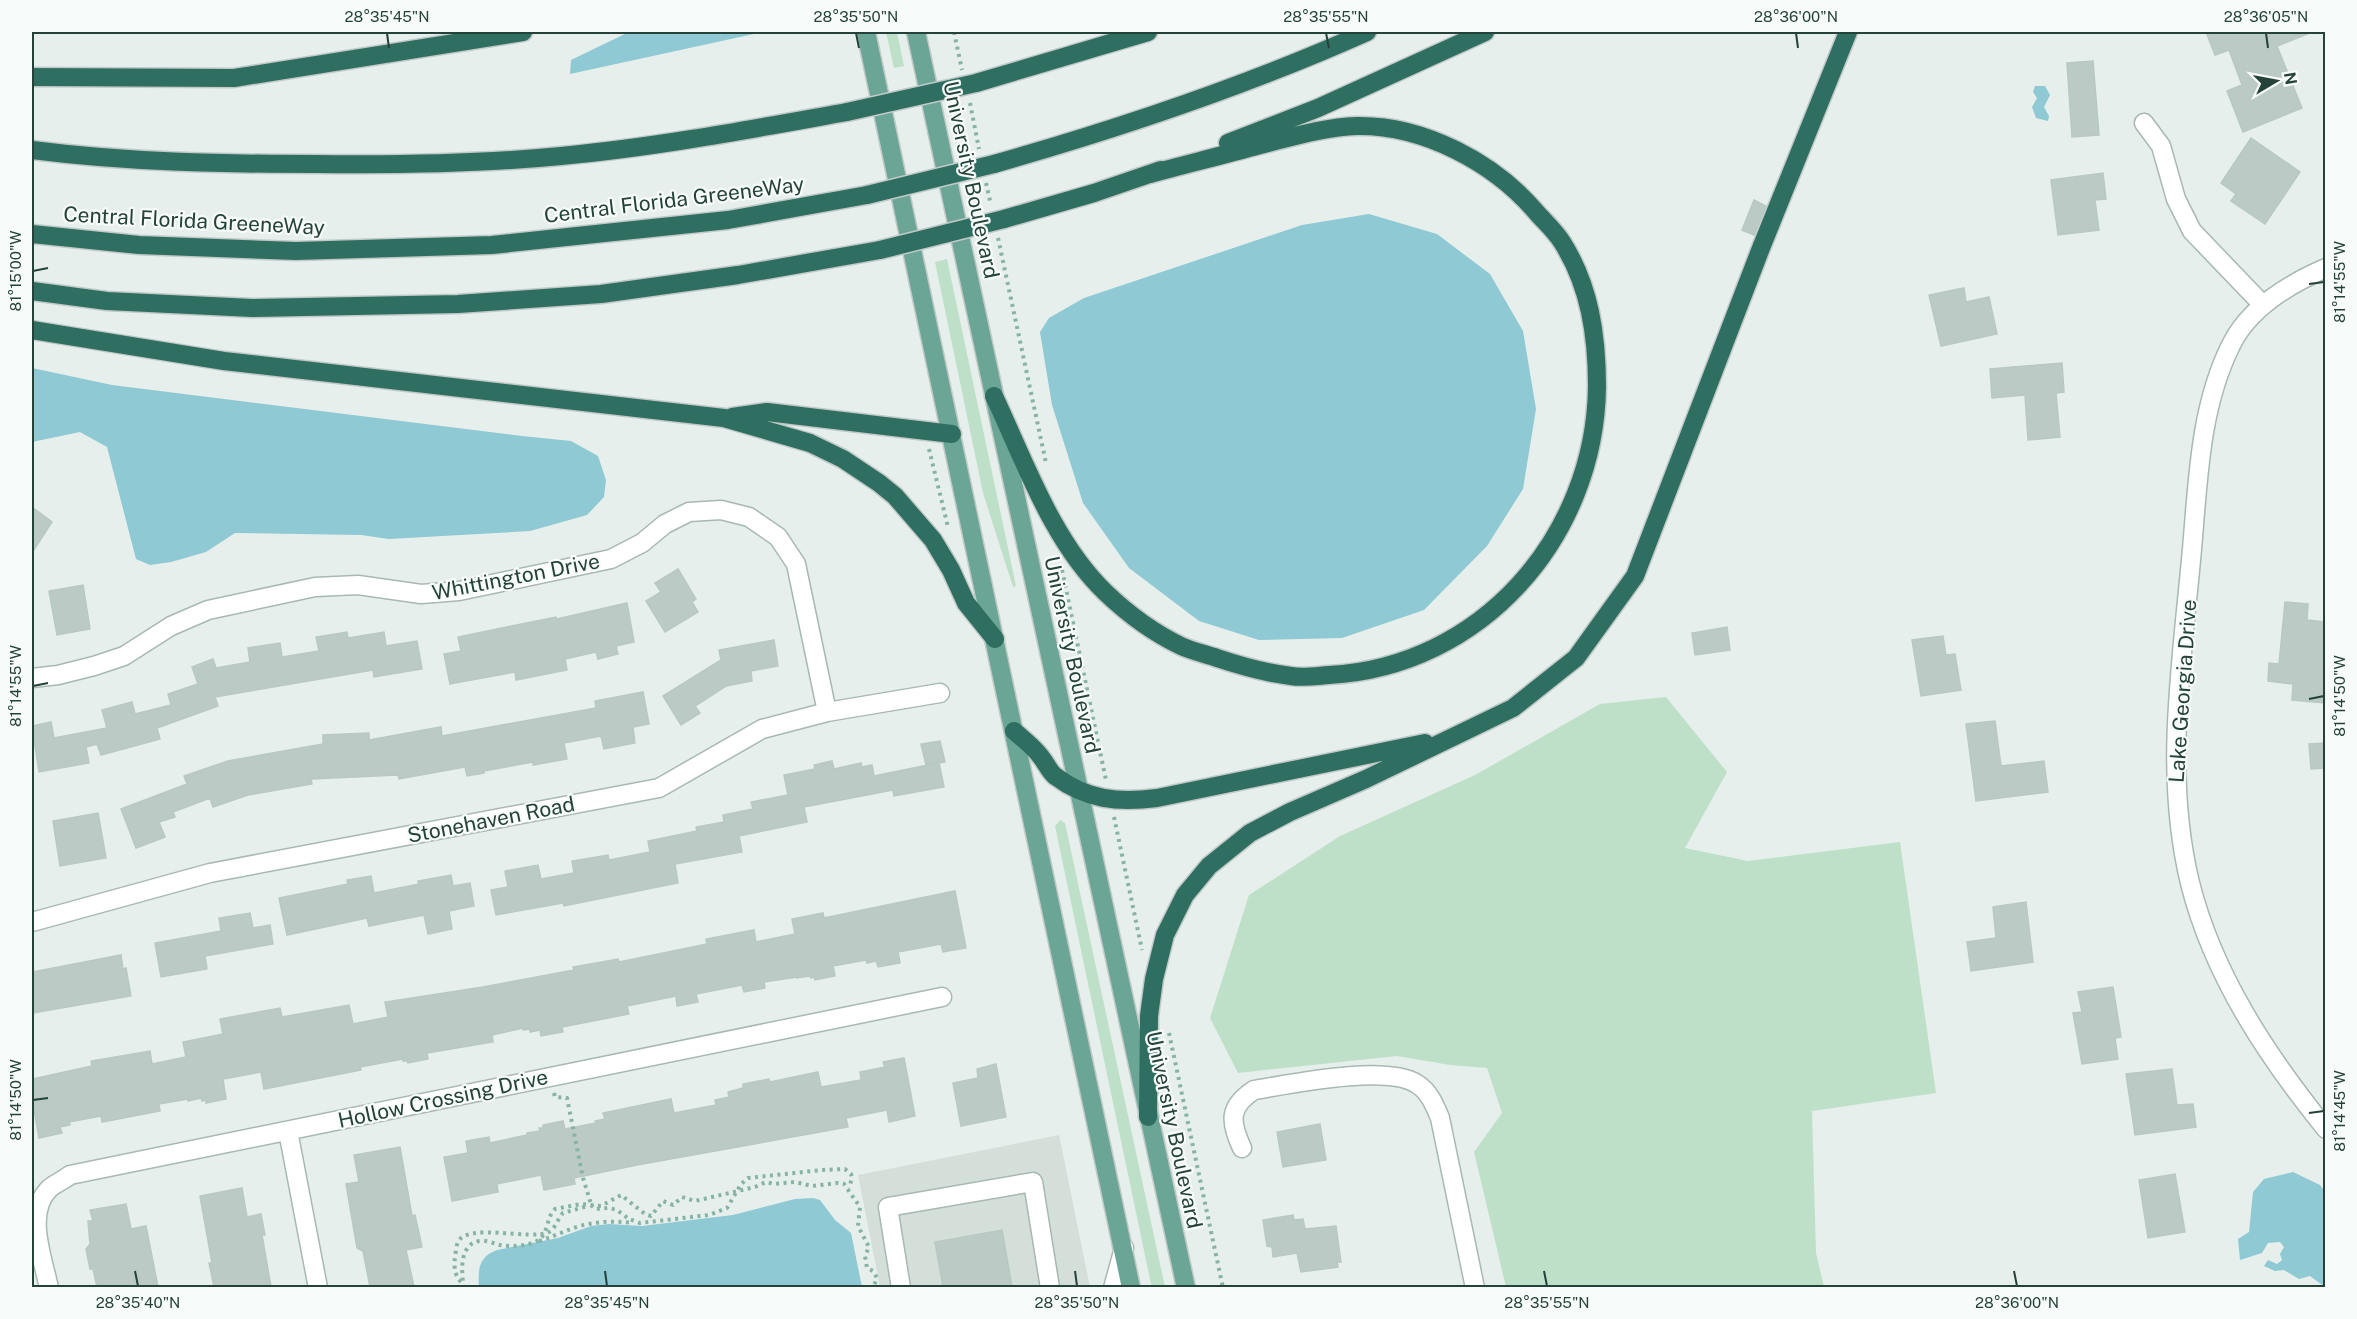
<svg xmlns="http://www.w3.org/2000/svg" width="2357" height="1319" font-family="'Public Sans',sans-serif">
	<rect width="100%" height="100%" fill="#e6efeb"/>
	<path fill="#d4dfda" d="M1059,1135L1090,1287H880L858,1175Z"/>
	<path fill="#bfe0c8" d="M886,32H897L904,66L894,68Z
		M947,259L1016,586L1013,587L983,493L935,262Z
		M1666,697L1727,772L1685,848L1748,861L1900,842L1936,1093L1812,1111L1816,1253L1824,1287H1506L1474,1152L1502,1113L1487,1068L1450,1065L1397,1056L1238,1073L1210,1018L1249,895L1340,836L1475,775L1600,704Z
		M1060,820L1065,823L1165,1287H1153L1151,1284L1055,826Z"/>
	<path fill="#8ec9d4" d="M629,32H763L570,74L571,60Z
		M2035,86H2045L2050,95L2044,107L2049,116L2048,121L2036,118L2032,107L2037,98L2033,92Z
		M1369,214L1437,234L1490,274L1523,331L1536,409L1523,489L1487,546L1424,610L1342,638L1259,640L1199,621L1129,568L1083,503L1052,405L1040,332L1049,318L1084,298L1302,225Z
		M32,368L112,385L522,436L571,441L598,456L606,480L604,497L587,515L530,531L389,539L361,535L235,533L206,552L171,562L150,565L136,559L107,447L80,432L32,442Z
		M2293,1172L2320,1185L2325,1192V1287L2310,1276L2299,1279L2284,1270L2275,1271L2264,1266L2268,1260L2277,1264L2282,1260L2280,1254L2284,1247L2280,1242L2268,1243L2262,1253L2240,1260L2238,1239L2249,1232L2253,1192L2264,1179Z
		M813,1198L820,1200L835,1220L851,1233L862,1287H479C478,1270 478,1257 497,1250L558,1238L591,1226L609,1224L642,1226L733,1215L795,1199Z"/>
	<path fill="#bbcac4" stroke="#b8c9c2" stroke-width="1.5" d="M2206,32H2310V33L2277,46L2302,108L2243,132L2227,91L2242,85L2229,50L2215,55Z
		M2093,61L2099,135L2072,137L2067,63Z
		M2251,138L2300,172L2265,224L2231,201L2236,194L2221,183Z
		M2103,173L2106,199L2095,200L2099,230L2058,235L2051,180Z
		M1754,200L1766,206L1754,235L1742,230Z
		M1964,288L1966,302L1989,297L1997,334L1941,346L1929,295Z
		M2062,363L2064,392L2056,393L2060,437L2028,440L2025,395L1992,398L1990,369Z
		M32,507L52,522L32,553Z
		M678,569L696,599L692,602L698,612L665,632L646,601L661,592L655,583Z
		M83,585L90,629L57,635L49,591Z
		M2285,602L2308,604L2307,620L2325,622V703L2292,700L2293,684L2268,681L2269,663L2279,664Z
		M627,603L634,642L616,646L618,654L598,659L596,652L565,659L567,670L516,680L515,672L450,684L444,654L461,651L458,637L556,617L557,619Z
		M1727,627L1730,650L1695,655L1692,633Z
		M347,632L348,638L384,632L386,646L417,641L422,669L374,677L373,670L215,697L218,706L157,728L160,739L101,755L97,744L86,747L89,763L39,772L32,726L51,722L54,738L107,728L102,710L132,702L135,714L171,705L168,694L198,684L192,667L213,659L216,668L250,662L248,648L280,643L282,657L319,651L316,637Z
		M1943,636L1946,655L1955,654L1961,690L1921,696L1912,640Z
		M774,640L778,666L751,671L752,681L726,686L695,706L700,713L681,725L663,696L721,660L719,650Z
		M643,692L649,724L633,727L635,743L604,749L601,736L564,743L567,759L533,765V762L484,771V773L467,776L465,767L399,779L398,775L311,779L312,784L248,795L213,807L210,798L173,812L175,817L159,822L165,837L136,848L121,809L187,784L184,776L228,761L323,744V735L369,733V740L441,727L442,736L596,708L595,701Z
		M1995,721L2001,766L2044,761L2048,792L1976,801L1966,724Z
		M940,741L945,762L939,763L944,787L894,796L893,790L804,807L807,822L739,836L742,852L675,864L678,883L564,906L563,903L496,915L491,890L508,887L505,871L538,865L541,879L574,873L572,861L608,855L609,860L650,852L648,841L697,831L696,827L724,822L723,815L753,809L751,802L788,795L784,775L815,769L814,765L832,761L834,769L861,763L862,767L872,765L874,776L938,763L926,765L921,744Z
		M2325,743V768L2311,769L2309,744Z
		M98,813L106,858L60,866L53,821Z
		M451,875L453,886L470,883L474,906L449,911L452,929L428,934L424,915L369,926L367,918L287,935L279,898L348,884L347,880L371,876L374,893L419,884L418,881Z
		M955,891L966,948L943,952L941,944L898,952L900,963L878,967L876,961L867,963L866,960L833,966L835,976L815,980L814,977L811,978L810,976L797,978V977L764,982L765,988L744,992L742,985L696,994L698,1002L677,1006L676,996L627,1006L629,1014L562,1027L563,1032L541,1036L540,1030L530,1032V1029L523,1030V1028L492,1035L493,1042L427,1053L428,1059L408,1063L407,1061H403V1059L360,1067L361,1070L264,1089L261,1072L223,1079L226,1099L206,1103V1100L202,1101L201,1098L188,1101V1099L159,1104L160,1111L102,1122L101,1116L69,1122L70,1125L60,1127L62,1133L39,1138L32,1099V1079L92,1066L91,1061L150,1051L152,1064L186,1057L183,1042L223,1034L220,1019L280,1008L282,1017L349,1005L353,1024L388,1017L385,1002L483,987L574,970L573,967L618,959L619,962L707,944L706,939L754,930L756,942L795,934L792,919L823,913L824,918Z
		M2026,902L2033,962L1971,971L1967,942L1996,938L1993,907Z
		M250,913L253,928L270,925L273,944L205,956L207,969L161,977L155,943L221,931L219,918Z
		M121,955L123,969L126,968L131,996L32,1013V972Z
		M2113,987L2121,1037L2115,1038L2118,1059L2082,1064L2073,1013L2082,1012L2078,992Z
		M904,1058L915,1116L889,1122L887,1110L846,1118L848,1127L637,1165L574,1178L575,1184L544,1190L541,1175L497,1184L498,1192L452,1201L444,1157L468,1153L466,1141L489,1137L490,1143L527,1135V1133L540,1131L539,1128H543V1125L563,1121L565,1129L596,1123L595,1121L605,1119L603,1113L671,1099L674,1113L716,1105L715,1100L729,1097L728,1092L743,1088V1084L769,1079L770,1082L818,1072L821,1087L861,1080L860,1072L885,1067L883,1062Z
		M996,1064L1006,1117L961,1126L953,1083L978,1078L977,1069Z
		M2172,1069L2177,1105L2193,1104L2196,1127L2135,1135L2126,1074Z
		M1320,1124L1326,1160L1283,1167L1277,1132Z
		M400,1147L412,1216L415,1215L422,1247L406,1250L414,1287H370L363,1251L357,1248L346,1184L359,1182L354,1155Z
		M2175,1174L2185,1232L2148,1238L2139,1180Z
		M242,1188L247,1217L261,1214L265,1235H262L271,1287H214L209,1263H212L200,1196Z
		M126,1204L131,1229L146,1226L158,1287H97L93,1269H90L86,1249L90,1244L88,1221H93L90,1210Z
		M1293,1215L1294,1220L1303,1219L1305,1229L1336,1226L1341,1262H1337L1338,1267L1301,1272L1297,1253L1273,1257L1272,1247L1267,1246L1263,1220Z
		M1002,1230L1012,1287H943L935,1242Z"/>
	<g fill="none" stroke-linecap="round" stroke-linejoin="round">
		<defs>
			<path id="minor" d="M2144,123L2161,146L2176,199L2192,231L2262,304
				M2326,268C2289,284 2249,308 2231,345C2198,411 2198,488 2191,560C2181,668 2164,776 2190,883C2213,975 2267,1056 2326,1129
				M32,678L58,675L94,666L124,656L171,626L208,610L315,587L358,585L421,594L459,591L611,559L642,543L665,524L689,512L721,510L749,517L778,537L796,564L827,712
				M32,922L210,873L659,788L762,729L827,712L940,693
				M288,1131L318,1288
				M1242,1148C1230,1122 1228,1107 1254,1090C1291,1084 1386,1064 1417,1084C1429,1091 1435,1106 1440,1118L1475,1288
				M49,1288C43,1258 24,1212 50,1188C56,1183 64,1180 70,1175L942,997
				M901,1288L888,1207L1033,1182L1050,1288
				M1113,1288L1124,1248"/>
			<path id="major" d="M866,32L1131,1288
				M916,32L1186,1288"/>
			<path id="highway" d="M32,77L234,78L523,32
				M976,83L1148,32
				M1228,143L1318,108L1485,32
				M32,150C126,162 221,164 316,164C398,165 480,164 561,156C657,147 752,129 847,112
				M994,164C1121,128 1246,86 1367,32
				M1004,219L1094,193L1161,170
				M32,234L139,245L296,251L492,245L728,220L867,195
				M32,291L107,301L252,308L458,304L601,294L738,275L880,250
				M32,330L224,361L724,418L810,443L843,459L879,483L895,496L933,540L951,570L966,603L995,639
				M994,396C1025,462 1053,543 1106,593C1128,614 1154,633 1181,646C1192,651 1205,654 1217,658C1241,666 1266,673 1291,676C1303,678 1316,676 1329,675C1481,667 1595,537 1597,387C1597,336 1590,286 1562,242C1555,231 1545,222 1537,213C1495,163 1424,125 1357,126C1325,127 1292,137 1260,145C1224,155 1187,164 1150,174
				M732,417L767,412L952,434
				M1014,731C1023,739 1034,747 1041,757C1046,763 1049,771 1055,776C1087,800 1118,803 1157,798L1425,743
				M1148,1117L1149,1016L1154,979L1165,935L1185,895L1209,866L1250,833L1290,812L1366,779L1513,708L1576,658L1635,576L1761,248L1848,32"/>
		</defs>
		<use href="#minor" stroke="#a8b8b2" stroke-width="21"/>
		<use href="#major" stroke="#c2cac8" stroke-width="21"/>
		<use href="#highway" stroke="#c2cac8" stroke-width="21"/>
		<path stroke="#86b3a5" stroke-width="4" stroke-dasharray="3 4.5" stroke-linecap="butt" d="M954,32L962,70
			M970,103L979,149
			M986,183L991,205
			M998,238L1046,463
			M929,449L948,527
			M1062,570L1106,780
			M1114,817L1142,950
			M1169,1033L1223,1288
			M554,1093L555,1097L567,1098L583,1178L591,1204
			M591,1205L595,1209L609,1208L617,1210L629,1219L640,1223L709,1215L727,1208L741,1184L748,1178L822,1170L845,1169L851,1174L852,1178L849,1188
			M539,1241C553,1237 566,1230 580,1226C598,1221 615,1221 633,1223
			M461,1282C454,1274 454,1267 455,1256C456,1252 456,1246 458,1242C467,1222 532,1241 549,1232C556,1228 558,1218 563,1213L588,1206
			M464,1288C461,1272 459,1242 481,1241C488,1240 494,1244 500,1245C511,1247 528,1246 537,1241C549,1234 546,1217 555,1209L581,1204L601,1206L621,1195L645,1214L651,1216L663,1201L673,1205L682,1197L695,1201L755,1187L766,1182L774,1184L795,1182L812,1186L838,1183L844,1184L860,1207L858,1226L869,1247L865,1256L867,1268L873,1271L877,1278L873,1288"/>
		<use href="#minor" stroke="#fff" stroke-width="18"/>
		<use href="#major" stroke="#6aa596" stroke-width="18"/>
		<use href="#highway" stroke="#2f6f62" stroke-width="18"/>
		<defs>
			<path id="highway-bridge" d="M847,112L976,83
				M867,195L994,164
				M880,250L1004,219"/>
		</defs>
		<use href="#highway-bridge" stroke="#c2cac8" stroke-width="21" stroke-linecap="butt"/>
		<use href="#highway-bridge" stroke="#2f6f62" stroke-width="18"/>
	</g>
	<path fill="none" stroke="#24423a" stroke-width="2" d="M387,33L389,48M856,33L859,48M1326,33L1329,48M1796,33L1798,48M2266,33L2268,48M33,271L48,268M2309,284L2324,282M33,686L48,683M2309,699L2324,696M33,1100L48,1098M2309,1113L2324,1111M135,1271L138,1286M605,1271L607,1286M1075,1271L1077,1286M1544,1271L1547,1286M2014,1271L2017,1286"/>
	<g text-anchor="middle" stroke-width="4.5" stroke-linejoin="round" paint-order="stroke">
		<g font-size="21" fill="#24423a" stroke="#f7fbf9">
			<text transform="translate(971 180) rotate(78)" y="7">University Boulevard</text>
			<text transform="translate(674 200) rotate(-7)" y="7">Central Florida GreeneWay</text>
			<text transform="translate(194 221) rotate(3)" y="7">Central Florida GreeneWay</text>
			<text transform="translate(516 577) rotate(-11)" y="7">Whittington Drive</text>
			<text transform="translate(1072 655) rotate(78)" y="7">University Boulevard</text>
			<text transform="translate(2183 691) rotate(-86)" y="7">Lake Georgia Drive</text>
			<text transform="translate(491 820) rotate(-11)" y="7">Stonehaven Road</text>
			<text transform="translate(443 1099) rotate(-12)" y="7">Hollow Crossing Drive</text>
			<text transform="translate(1174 1130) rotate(78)" y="7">University Boulevard</text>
		</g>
	</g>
	<rect width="2357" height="1319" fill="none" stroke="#f7fbf9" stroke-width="66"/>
	<g transform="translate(2276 81) rotate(80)" stroke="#f7fbf9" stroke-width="4.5" paint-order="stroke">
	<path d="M0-4.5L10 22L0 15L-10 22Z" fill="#24423a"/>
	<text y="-9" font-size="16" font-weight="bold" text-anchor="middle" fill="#24423a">N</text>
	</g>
	<rect x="33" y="33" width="2291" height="1253" fill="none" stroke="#24423a" stroke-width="2"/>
	<g font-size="15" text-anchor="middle" fill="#24423a">
		<text x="387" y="22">28°35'45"N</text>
		<text x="856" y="22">28°35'50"N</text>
		<text x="1326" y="22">28°35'55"N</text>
		<text x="1796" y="22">28°36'00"N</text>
		<text x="2266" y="22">28°36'05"N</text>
		<text transform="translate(16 271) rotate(-90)" y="5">81°15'00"W</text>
		<text transform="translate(2340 282) rotate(-90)" y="5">81°14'55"W</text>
		<text transform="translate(16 686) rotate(-90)" y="5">81°14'55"W</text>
		<text transform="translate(2340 696) rotate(-90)" y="5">81°14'50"W</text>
		<text transform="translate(16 1100) rotate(-90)" y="5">81°14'50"W</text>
		<text transform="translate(2340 1111) rotate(-90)" y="5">81°14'45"W</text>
		<text x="138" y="1308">28°35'40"N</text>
		<text x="607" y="1308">28°35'45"N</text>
		<text x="1077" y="1308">28°35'50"N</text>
		<text x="1547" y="1308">28°35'55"N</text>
		<text x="2017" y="1308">28°36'00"N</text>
	</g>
</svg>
